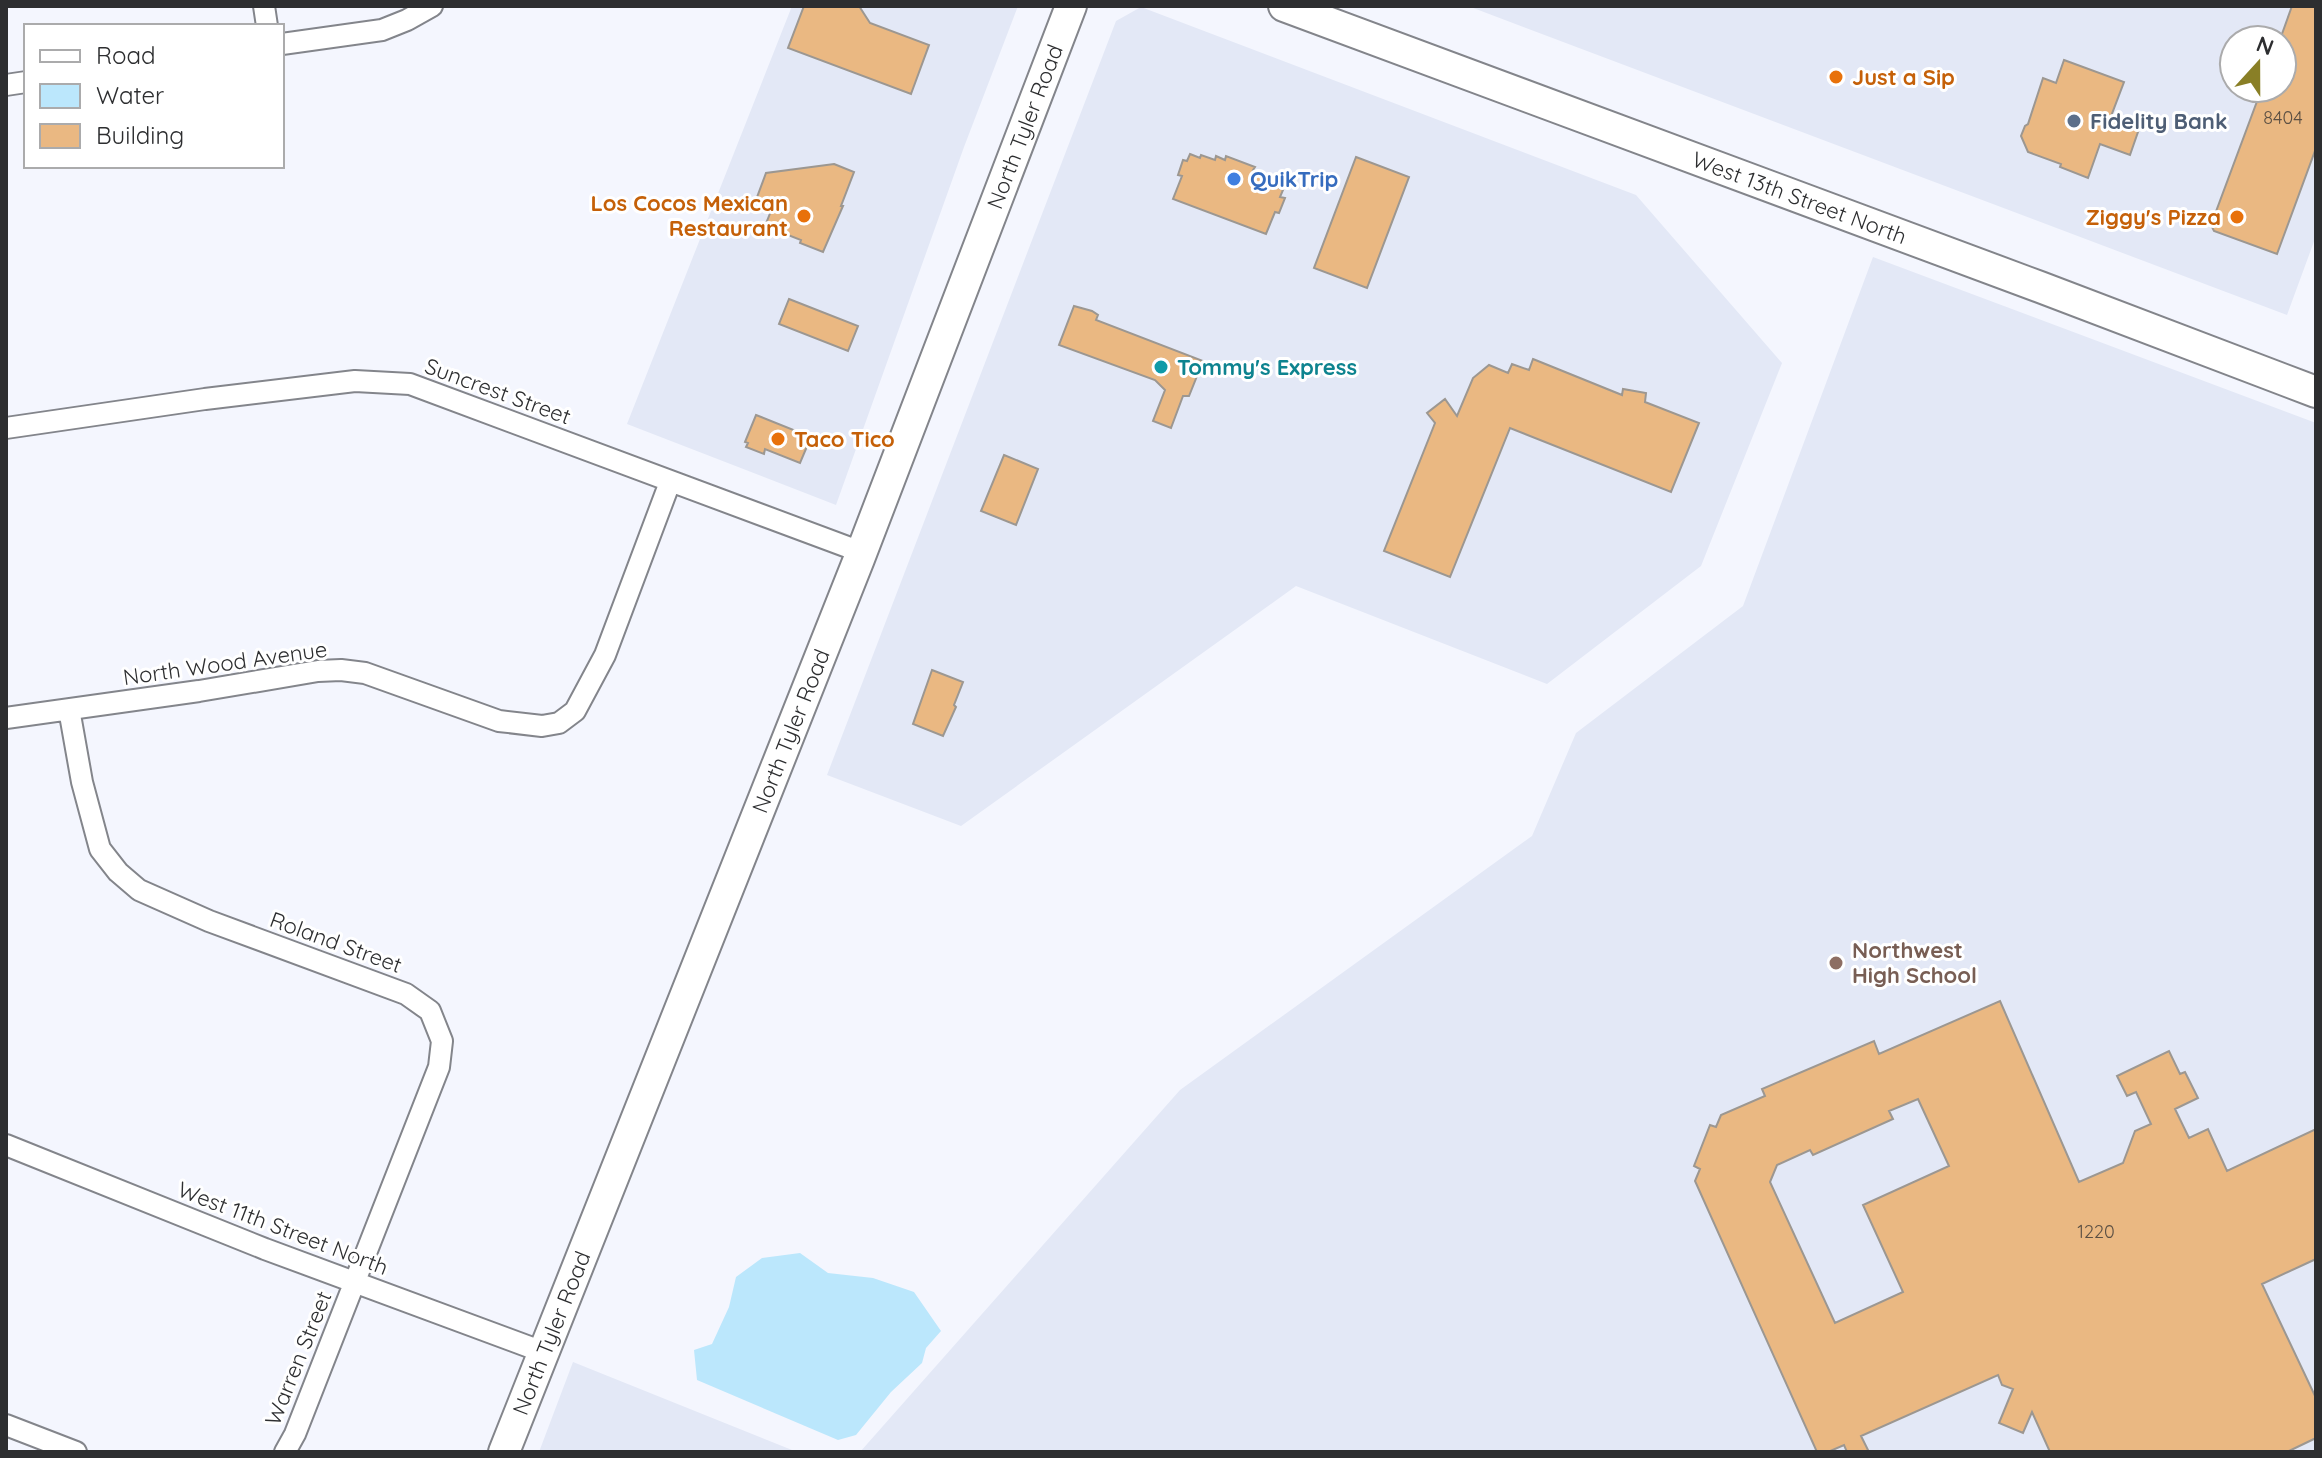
<svg xmlns="http://www.w3.org/2000/svg" width="2322" height="1458" font-family="Quicksand,sans-serif">
	<rect width="100%" height="100%" fill="#f4f6fe"/>
	<path fill="#e3e8f6" fill-rule="evenodd" d="M792,6H1018L964,147L836,505L627,424Z
		M1468,6H2316V236L2287,315ZM2234,40H2282V88H2234Z
		M1141,7L1636,195L1782,363L1701,566L1547,684L1296,586L961,826L827,775L1116,21Z
		M1873,257L2316,423V1452H860L1180,1090L1532,836L1576,733L1743,606Z
		M573,1362L797,1452H539Z"/>
	<path fill="#bbe7fc" d="M800,1253L828,1273L873,1278L914,1292L941,1331L926,1348L922,1363L891,1392L856,1435L838,1440L697,1380L694,1350L712,1344L729,1307L736,1277L762,1258Z"/>
	<path fill="#eab882" stroke="#9c9791" stroke-width="2" fill-rule="evenodd" d="M804,6H859L870,23L929,45L911,94L788,48Z
		M2292,6H2316V148L2277,254L2214,231L2211,225L2262,88H2282V34Z
		M2064,60L2124,82L2110,119L2139,129L2130,155L2100,144L2088,178L2060,167L2061,164L2028,152L2021,136L2025,126L2028,124L2043,78L2056,83Z
		M1190,154L1200,158L1201,155L1215,160L1216,156L1225,160L1226,156L1255,167L1253,170L1263,174L1261,178L1283,190L1280,197L1285,198L1279,213L1275,212L1266,234L1173,199L1182,176L1178,175L1183,160L1187,161Z
		M1356,157L1409,177L1367,288L1314,268Z
		M834,164L854,172L841,206H843L823,252L800,243L801,240L765,226L773,206L756,200L766,173Z
		M789,299L858,326L848,351L779,324Z
		M1074,306L1092,311L1098,315L1096,320L1203,361L1189,396H1183L1171,428L1153,421L1165,390L1155,380L1059,345Z
		M1533,359L1622,395L1623,389L1646,393L1645,402L1699,423L1671,492L1510,428L1450,577L1384,551L1435,423L1427,413L1445,399L1457,416L1473,378L1489,365L1508,373L1512,364L1529,370Z
		M756,415L811,437L800,463L765,449L764,454L746,447L748,443L745,442Z
		M1004,455L1038,469L1016,525L981,511Z
		M932,670L963,682L954,705L956,707L943,736L913,724Z
		M2000,1001L2079,1182L2123,1163L2135,1131L2151,1124L2136,1092L2127,1096L2117,1076L2169,1051L2180,1074L2185,1072L2198,1098L2175,1109L2189,1138L2208,1129L2227,1171L2316,1129V1259L2262,1284L2316,1398V1438L2287,1452H2050L2032,1412L2023,1433L1999,1423L2013,1389L2002,1385L1998,1375L1861,1436L1869,1452H1847L1844,1445L1828,1452H1817L1695,1181L1700,1169L1694,1166L1710,1125L1716,1127L1721,1115L1765,1096L1762,1089L1874,1041L1879,1054ZM1918,1099L1949,1166L1863,1205L1903,1292L1835,1323L1770,1182L1777,1165L1810,1150L1813,1155L1893,1119L1889,1111Z"/>
	<g fill="none" stroke-linecap="round" stroke-linejoin="round">
		<defs>
			<path id="street" d="M264,6L267,26
				M282,44L382,30L407,20L432,6
				M6,85L26,82
				M6,428L205,399L355,381L410,384L861,552
				M69,709L82,782L100,849L118,872L139,890L209,921L406,994L430,1011L442,1041L439,1067L295,1434L285,1452
				M6,718L199,691L318,671L341,670L365,673L499,721L542,726L559,723L575,711L605,655L670,482
				M6,1145L265,1249L543,1352
				M6,1425L76,1452"/>
			<g id="secondary">
				<path id="s1" d="M1284,6L2040,287L2316,392"/>
				<path id="s2" d="M504,1452L859,559L1071,6"/>
			</g>
		</defs>
		<use href="#street" stroke="#83858b" stroke-width="24"/>
		<use href="#secondary" stroke="#83858b" stroke-width="34"/>
		<use href="#street" stroke="#fff" stroke-width="20"/>
		<use href="#secondary" stroke="#fff" stroke-width="30"/>
	</g>
	<g fill="#e8710a" stroke="#fff" stroke-width="3">
		<circle cx="1836" cy="77" r="8"/>
		<circle cx="804" cy="216" r="8"/>
		<circle cx="2237" cy="217" r="8"/>
		<circle cx="778" cy="439" r="8"/>
	</g>
	<circle fill="#5c6f8a" stroke="#fff" stroke-width="3" cx="2074" cy="121" r="8"/>
	<circle fill="#3f7fe0" stroke="#fff" stroke-width="3" cx="1234" cy="179" r="8"/>
	<circle fill="#0f9aa8" stroke="#fff" stroke-width="3" cx="1161" cy="367" r="8"/>
	<circle fill="#8d6e63" stroke="#fff" stroke-width="3" cx="1836" cy="963" r="8"/>
	<g text-anchor="middle" stroke-width="6" stroke-linejoin="round" paint-order="stroke">
		<g font-size="18" fill="#5c5044">
			<text x="2283" y="124">8404</text>
			<text x="2096" y="1238">1220</text>
		</g>
		<g font-size="22" font-weight="bold" fill="#c56008" stroke="#fff" text-anchor="start">
			<text x="1852" y="85">Just a Sip</text>
			<text x="788" y="211" text-anchor="end">Los Cocos Mexican<tspan x="788" dy="25">Restaurant</tspan></text>
			<text x="2221" y="225" text-anchor="end">Ziggy's Pizza</text>
			<text x="794" y="447">Taco Tico</text>
		</g>
		<g font-size="22" font-weight="bold" fill="#4e5e75" stroke="#fff" text-anchor="start">
			<text x="2090" y="129">Fidelity Bank</text>
		</g>
		<g font-size="22" fill="#2d2e30" stroke="#fff">
			<text dy="8" stroke="none"><textPath href="#s2" startOffset="1424">North Tyler Road</textPath></text>
			<text dy="8" stroke="none"><textPath href="#s1" startOffset="550">West 13th Street North</textPath></text>
			<text transform="translate(498 391) rotate(20)" y="8">Suncrest Street</text>
			<text transform="translate(225 663) rotate(-8)" y="8">North Wood Avenue</text>
			<text dy="8" stroke="none"><textPath href="#s2" startOffset="776">North Tyler Road</textPath></text>
			<text transform="translate(336 942) rotate(20)" y="8">Roland Street</text>
			<text transform="translate(283 1228) rotate(21)" y="8">West 11th Street North</text>
			<text dy="8" stroke="none"><textPath href="#s2" startOffset="128">North Tyler Road</textPath></text>
			<text transform="translate(298 1358) rotate(-68)" y="8">Warren Street</text>
		</g>
		<g font-size="22" font-weight="bold" fill="#366cbe" stroke="#fff" text-anchor="start">
			<text x="1250" y="187">QuikTrip</text>
		</g>
		<g font-size="22" font-weight="bold" fill="#0d838f" stroke="#fff" text-anchor="start">
			<text x="1177" y="375">Tommy's Express</text>
		</g>
		<g font-size="22" font-weight="bold" fill="#785e54" stroke="#fff" text-anchor="start">
			<text x="1852" y="958">Northwest<tspan x="1852" dy="25">High School</tspan></text>
		</g>
	</g>
	<rect width="2322" height="1458" fill="none" stroke="#2d2e30" stroke-width="16"/>
	<rect x="24" y="24" width="260" height="144" fill="#ffffff" stroke="#ababac" stroke-width="2"/>
	<rect x="40" y="50" width="40" height="12" fill="#ffffff" stroke="#ababac" stroke-width="2"/>
	<text x="96" y="64" font-size="24" fill="#2d2e30">Road</text>
	<rect x="40" y="84" width="40" height="24" fill="#bbe7fc" stroke="#ababac" stroke-width="2"/>
	<text x="96" y="104" font-size="24" fill="#2d2e30">Water</text>
	<rect x="40" y="124" width="40" height="24" fill="#eab882" stroke="#ababac" stroke-width="2"/>
	<text x="96" y="144" font-size="24" fill="#2d2e30">Building</text>
	<g transform="translate(2258 64) rotate(21)"><circle r="38" fill="#ffffff" stroke="#ababac" stroke-width="2"/>
	<path d="M0-6L14 30L0 20L-14 30Z" fill="#897f26"/>
	<text y="-12" font-size="22" font-weight="bold" text-anchor="middle" fill="#2d2e30">N</text>
	</g>
</svg>
